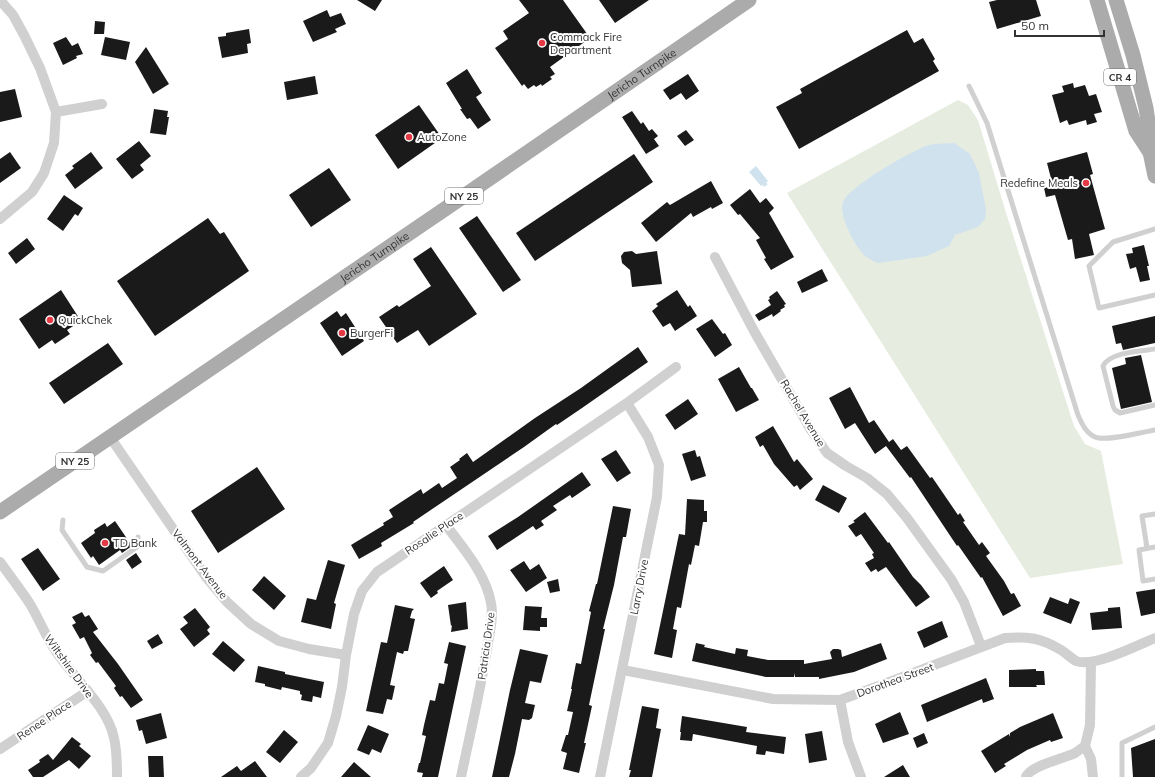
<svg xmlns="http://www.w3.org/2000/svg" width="1155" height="777" font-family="Mulish,sans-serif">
	<rect width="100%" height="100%" fill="#fff"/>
	<path fill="#e6ecdf" d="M958,100L968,105L978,120L1007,216L1074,426L1085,444L1101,451L1123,564L1030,578L787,193Z"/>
	<path fill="#cfe2ee" d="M954,143L970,154L979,173L986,209L985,219L978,227L955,235L949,246L927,256L877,263C873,261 868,258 864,255C855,246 838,215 843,202C850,186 908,153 926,146C934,143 945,144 954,143Z
		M756,166L768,181L766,183L768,184L764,187L763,185L761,186L749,172Z"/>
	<path fill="#1a1a1a" d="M357,0H382L375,11Z
		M519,0H563L590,38L550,67L555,74L550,77L552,79L542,86L541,84L536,87L534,85L528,89L524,84L522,86L495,48L508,39L503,31L529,13Z
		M599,0H649L615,23Z
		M997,0H1036L1041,16L997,29L989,2Z
		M327,10L330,17L341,13L346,24L335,29L337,32L313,42L303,21Z
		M95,21L105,22L104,34H94Z
		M249,29L251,43L247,44L248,53L222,58L218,37L226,36V33Z
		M907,30L914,43L923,38L935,59L933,61L939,71L799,149L776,107L802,93L800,89Z
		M66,37L72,46L78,43L83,54L76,56L77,58L63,65L53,43Z
		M105,37L130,42L126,60L101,55Z
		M146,47L169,84L153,94L135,62Z
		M467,69L482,93L476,97L491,120L478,129L470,118L467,119L460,109H462L446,83Z
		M688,74L699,91L686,100L681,93L670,100L663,90Z
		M315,76L318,94L287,100L284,82Z
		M1073,83L1074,88L1085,85L1089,96L1096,94L1102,112L1094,114L1097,122L1087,125L1086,120L1069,125L1067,120L1060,123L1052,95L1064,92L1062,86Z
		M15,89L22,117L0,122V92Z
		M419,105L442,138L398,169L375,135Z
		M154,109L168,111L167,117H169L166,135L150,133Z
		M632,111L641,124L643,122L649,131L652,129L658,136L654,139L659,146L646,154L622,117Z
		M686,130L694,140L685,146L677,136Z
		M139,141L151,156L140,165L144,170L132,179L116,159Z
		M10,152L21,168L0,183V159Z
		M91,152L103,168L75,189L65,175L74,168L72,166Z
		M1087,152L1093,174L1090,175L1105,229L1089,234L1094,255L1075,259L1072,239L1068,240L1055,195L1046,197L1044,188L1053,186L1047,163Z
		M634,154L653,182L535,261L516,233Z
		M329,168L351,200L311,227L289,195Z
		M711,181L723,203L712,209L711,207L693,217L691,213L656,242L641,223L667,202L670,205Z
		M750,189L760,203L766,198L774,208L769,213L794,257L771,270L764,259L766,258L756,240L760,238L740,214L738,215L730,205Z
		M64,195L83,208L78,216L75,214L63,231L47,219Z
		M477,216L521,280L503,292L459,228Z
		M208,218L220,234L224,232L249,271L155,336L117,281Z
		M27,238L35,249L16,264L8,253Z
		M1144,245L1149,266H1147L1150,280L1140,282L1136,267L1130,269L1126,254L1133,253L1132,248Z
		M431,247L477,314L429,346L418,330L397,343L379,317L397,305L399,307L431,286L413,259Z
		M632,251L636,254L657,251L662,284L632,287L630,270L622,263L621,256L624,252Z
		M822,269L828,281L802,293L797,282Z
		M61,290L81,321L67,330L70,334L55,344L52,340L39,349L19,319Z
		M677,290L688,307L690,305L697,316L675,331L670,323L663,327L652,311L658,306L656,304Z
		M777,291L786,304L784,305L785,307L780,310L781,311L773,317L772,314L759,321L755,315L771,305L768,300L770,299L769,297Z
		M337,311L341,317L346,313L364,341L342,356L320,323Z
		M1155,316V343L1123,350L1121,343L1116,344L1112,326Z
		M712,319L723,334L725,333L732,345L715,357L696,329Z
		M108,343L123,364L64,404L49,383Z
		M638,347L648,362L582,408L557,425L556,424L524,447L413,522L414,523L381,543L382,546L359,559L351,545L384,525L383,523L393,517L389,510L421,489L423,494L439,483L442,488L457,478L450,467L460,460L459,459L467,453L473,462L535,418L581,388Z
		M1141,355L1152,402L1121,409L1112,368L1126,364L1125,358Z
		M739,367L751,388H752L759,400L736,412L718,379Z
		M850,387L869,423L874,420L889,442L893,439L901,450L907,446L930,478L932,477L958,515L960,513L965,521L963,522L979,545L982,542L990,553L986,556L1004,581L1011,594L1014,593L1021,606L1003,616L982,577L981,578L958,545L957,546L911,477L910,478L886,446L875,454L855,423L845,429L829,398Z
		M688,399L698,414L675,430L665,415Z
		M773,426L794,462L797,459L813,479L800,490L797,485L794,487L774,464L763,445L760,447L755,437Z
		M616,450L631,473L617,482L601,459Z
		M695,450L697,457L700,456L706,476L691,481L682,454Z
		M257,467L285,509L218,553L191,511Z
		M582,472L591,485L572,498L570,495L553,506L557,510L541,521L544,525L536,530L533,526L497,550L488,536L518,517Z
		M823,485L847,498L839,513L815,500Z
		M687,499L704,500V511H707V522H703L699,546L695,545L691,565L689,564L681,608L677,607L673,629L677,630L672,658L654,654L679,534L685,535Z
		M613,506L631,509L626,537H623L614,585L603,629H605L589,705L592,706L584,743H586L579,773L563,769L567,753L561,751L566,735H568L573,712L567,711L572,689H571L576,663L581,664L591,612L589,611L596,584H597Z
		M865,512L888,543L889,542L913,577L921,585L930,597L916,607L886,567L878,572L876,569L871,572L865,563L874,558L872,554L874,553L861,534L856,537L848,526L855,522L853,521Z
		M115,521L132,546L122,553L120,550L99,565L93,556L91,558L81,543L95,533L94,530L105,523L107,527Z
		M38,548L60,579L43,591L21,559Z
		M136,553L142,562L132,569L126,560Z
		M328,560L345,565L334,603L336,604L331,629L301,622L307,598L316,600Z
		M524,561L530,570L539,564L547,578L526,592L510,570Z
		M444,566L453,580L437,591L438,593L431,598L420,583Z
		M264,576L286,596L274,610L252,590Z
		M558,579L560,591L550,593L547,582Z
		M1155,589V613L1141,616L1136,592Z
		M1050,597L1068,604L1070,598L1080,602L1071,624L1043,613Z
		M466,602L468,629L451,632L452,625L451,626L448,605Z
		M395,605L414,609L412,611L410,618L415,619L408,651H404L403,654L397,652L390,685L395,686L392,700L387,699L383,714L366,711L381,642L387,643Z
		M525,606L542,607L541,618H547V627H540V631L523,630Z
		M1120,607L1122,628L1092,630L1090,613L1108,611V608Z
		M195,608L210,627L207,630L210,634L194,647L180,629L188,623L183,617Z
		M82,612L85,617L89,615L98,629L93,632L118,664L143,700L131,708L122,696L120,697L114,688L116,686L98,662L96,663L90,655L92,653L84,637L80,639L72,625L76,623L72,617Z
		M942,621L948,637L924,648L917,632Z
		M158,634L163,643L152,649L147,641Z
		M223,641L245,660L234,672L212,654Z
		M449,642L466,646L438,777H422L423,773L417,772L419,763H420L426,736L422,735L424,725L430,700L435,701L439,683L444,684L448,664L444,663Z
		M696,643L705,645L704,647L735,654L736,648L748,650L747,656L768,660H804V664L832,659L830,652L833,649H838L841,650L842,657L881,643L887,659L854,672L819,679V677H795L794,673V677H766L692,661Z
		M520,649L548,655L541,683L530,681L525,703L535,705L532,718L529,720L522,719L515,754L509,777H492L510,690Z
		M258,666L285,672V674L324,682L321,698L313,696L312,702L301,700L302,695L300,694V691L282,687L281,690L265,686V684L255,682Z
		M1036,669V671H1044L1045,685H1036L1037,687H1009V670Z
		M986,678L994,699L983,703L982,699L927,722L921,705Z
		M642,706L659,709L656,728L661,729L652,777H629L631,770H629Z
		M900,712L909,734L883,743L875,724Z
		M161,713L167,738L146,744L142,730L139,731L136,720Z
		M1053,713L1063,738L1051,742L1050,740L1027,750L1004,764L1006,766L995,773L981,751L1009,734L1010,737V733L1020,727Z
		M682,716L747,727L746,732L786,737L784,754L766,751L765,755L756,754L757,746L693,734L692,741L680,740L681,732H680Z
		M368,725L389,734L381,753L372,749L369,755L357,750Z
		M284,730L298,742L280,763L266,752Z
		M822,731L827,760L809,763L805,734Z
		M924,733L928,743L917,748L913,738Z
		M72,737L81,744L79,746L91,756L79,769L69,760L43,777H33L28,770L40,762L39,760L48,754L53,760Z
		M1155,739V777H1133L1131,748Z
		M148,756H163L164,777H149Z
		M255,761L267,777H221L237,766L241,771Z
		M354,762L371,777H341Z
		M903,765L910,777H884Z"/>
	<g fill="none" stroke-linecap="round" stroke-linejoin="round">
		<path stroke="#d0d0d0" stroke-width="5" d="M969,86L987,123L1078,415C1082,424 1086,433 1095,437C1106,442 1142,432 1155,430
			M1155,229L1113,242L1089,266L1099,308L1155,295
			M1155,349C1141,351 1110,352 1103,366L1113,406L1115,410L1120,413L1155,405
			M63,520L62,530L87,567L103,571L137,547L138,537
			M1155,547L1139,550L1143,581L1155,579
			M1147,548L1142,516L1155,514
			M1122,777V743L1155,727"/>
		<path stroke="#d0d0d0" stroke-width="10" d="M0,0L13,15L24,35L40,68L56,112L54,143L44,173L32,192L0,219
			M56,112L102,104
			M715,257L754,331L811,430L827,453L846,466L867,478L887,494L907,518L951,579L964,602L981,646
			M110,437L206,577L227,602L251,624L279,641L309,649L346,655
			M446,525C463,548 486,574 491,603C494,617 489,635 487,649C480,692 470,734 461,777
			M0,562C10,576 21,590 30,604C39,619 45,635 55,650C72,676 108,707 114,738C117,751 117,764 117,777
			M623,670L773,699L840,700L887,683L1005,638C1028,636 1041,638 1061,650C1066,653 1071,658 1076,661C1093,668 1138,645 1155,638
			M840,700L848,742L861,777
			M1085,746L1090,725L1091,662
			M0,749L88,691
			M301,777L311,768L328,743L336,716L342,687L346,655L354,614L362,591L377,572L627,403L676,367
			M600,777L657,497L659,465L648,437L627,403
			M1026,777C1031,765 1063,759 1075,753C1078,751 1082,748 1085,746L1091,759L1093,777"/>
		<g stroke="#ababab" stroke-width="15">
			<path d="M1097,0L1136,131L1149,151"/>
			<path d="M1116,0L1133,55L1146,108L1149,128L1150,152L1155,176"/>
			<path id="s1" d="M0,512L464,196L749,0"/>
		</g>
	</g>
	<g fill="#e63946" stroke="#fff" stroke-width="1.5">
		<circle cx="542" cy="43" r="4"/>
		<circle cx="409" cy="137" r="4"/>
		<circle cx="1086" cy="183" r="4"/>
		<circle cx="50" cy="320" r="4"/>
		<circle cx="342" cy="333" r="4"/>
		<circle cx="105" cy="543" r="4"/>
	</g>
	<g text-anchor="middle" stroke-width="4" stroke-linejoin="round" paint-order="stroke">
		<g fill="#fff" stroke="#707070" stroke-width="1">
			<rect x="1104" y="69" width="32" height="16" rx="3"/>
			<rect x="445" y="188" width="38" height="16" rx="3"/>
			<rect x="56" y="453" width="38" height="16" rx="3"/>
		</g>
		<g font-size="10" font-weight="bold" fill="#333">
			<text x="1120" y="81">CR 4</text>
			<text x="464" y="200">NY 25</text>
			<text x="75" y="465">NY 25</text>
		</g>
		<g font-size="11" fill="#333" stroke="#fff" text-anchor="start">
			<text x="550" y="41">Commack Fire<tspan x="550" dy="13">Department</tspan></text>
			<text x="417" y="141">AutoZone</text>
			<text x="1078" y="187" text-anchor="end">Redefine Meals</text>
			<text x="58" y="324">QuickChek</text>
			<text x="350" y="337">BurgerFi</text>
			<text x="113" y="547">TD Bank</text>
		</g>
		<g font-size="11" fill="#333" stroke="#fff">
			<text dy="4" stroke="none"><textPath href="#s1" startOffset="777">Jericho Turnpike</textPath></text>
			<text dy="4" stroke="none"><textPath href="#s1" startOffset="453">Jericho Turnpike</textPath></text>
			<text transform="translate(803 413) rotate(59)" y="4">Rachel Avenue</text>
			<text transform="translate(434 533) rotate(-34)" y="4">Rosalie Place</text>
			<text transform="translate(200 564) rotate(53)" y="4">Valmont Avenue</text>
			<text transform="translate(639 587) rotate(-79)" y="4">Larry Drive</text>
			<text transform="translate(486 646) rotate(-82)" y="4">Patricia Drive</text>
			<text transform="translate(69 666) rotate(54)" y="4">Wiltshire Drive</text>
			<text transform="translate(895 680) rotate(-20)" y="4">Dorothea Street</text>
			<text transform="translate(44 720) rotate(-34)" y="4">Renee Place</text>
		</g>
	</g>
	<path d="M1015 30v6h89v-6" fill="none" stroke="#333333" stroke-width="2"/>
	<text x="1021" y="30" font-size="12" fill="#333333" stroke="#ffffff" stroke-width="3" paint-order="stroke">50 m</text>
</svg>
